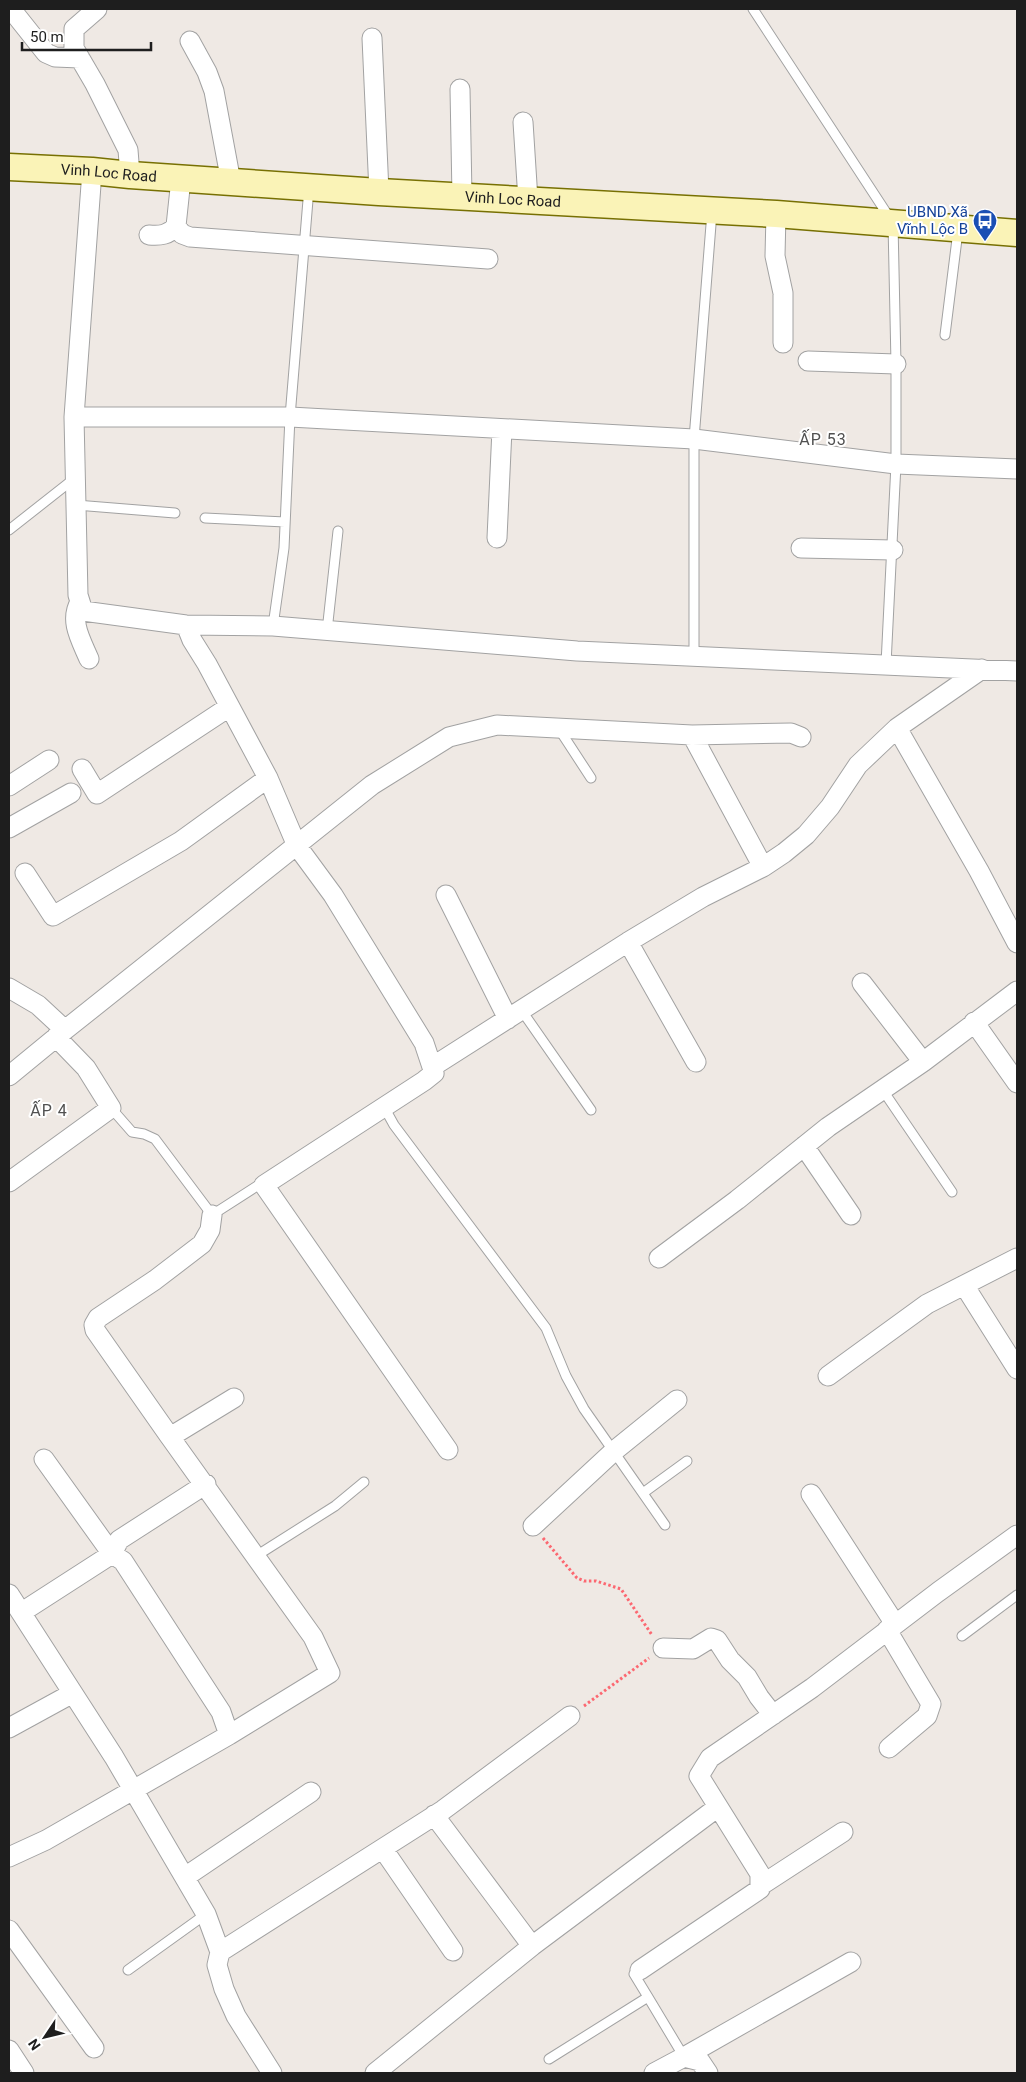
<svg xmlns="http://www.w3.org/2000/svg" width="1026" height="2082" font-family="Roboto,sans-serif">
	<rect width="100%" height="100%" fill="#efe9e4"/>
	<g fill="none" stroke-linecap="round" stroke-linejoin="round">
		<defs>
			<path id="lane" d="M753,9L893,223L896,364V464L886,664
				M945,335L958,231
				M76,505L175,513
				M205,518L285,522
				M9,530L75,478
				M273,626L284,548L290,417L309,188
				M327,631L338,531
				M694,656V439L712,212
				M559,729L591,778
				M522,1011L591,1110
				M882,1089L952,1192
				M384,1107L394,1125L546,1328L566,1376L584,1409L665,1525
				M111,1108L132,1132L144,1134L155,1139L212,1215L257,1186L264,1185
				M643,1493L687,1461
				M256,1556L335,1506L364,1482
				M962,1636L1017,1595
				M128,1970L206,1914
				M638,1972L634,1974L648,1997
				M549,2059L648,1997L684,2057"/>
			<path id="street" d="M11,9L46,53L55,57L80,58
				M97,9L74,29V48L95,84L128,150L130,175
				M372,38L379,192
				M190,41L207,72L214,91L231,182
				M460,89L462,196
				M523,122L528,200
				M92,171L74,417L78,595L83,611L186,625L273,626L577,651L1017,671
				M776,214L775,256L783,293V343
				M176,226L182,234L190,237L488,259
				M149,235C160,236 169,235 176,226L181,179
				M808,361L896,364
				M74,417H290L694,439L896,464L1017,469
				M497,538L502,429
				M801,548L893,550
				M80,602C69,621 81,640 89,659
				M186,625L192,640L207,664L268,778L297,846L333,895L424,1043L434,1073L424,1081L264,1185L448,1450
				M897,728L979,871L1017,943
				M692,735L763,867
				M82,769L97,794L229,707
				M9,786L49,760
				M9,828L71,793
				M25,873L53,916L181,841L268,778
				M446,895L508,1019
				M628,942L696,1062
				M862,983L923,1062
				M9,988L38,1005L65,1030
				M974,1022L1017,1083
				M432,1067L628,942L703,897L763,867L784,853L806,835L830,807L858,765L897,728L982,669
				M9,1076L65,1030L372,785L449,737L497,725L692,735L791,733L801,737
				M804,1146L851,1215
				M9,1182L111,1108L86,1068L56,1037
				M659,1258L737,1200L828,1127L923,1062L1017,991
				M964,1285L1017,1369
				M828,1376L927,1304L1017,1258
				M170,1437L95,1330L94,1325L98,1318L155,1280L202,1244L210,1230L212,1215
				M44,1459L112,1554L119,1540L206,1484
				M811,1494L895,1624
				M533,1526L614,1451L677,1400
				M9,1594L114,1757L206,1914L220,1952L217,1965L224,1989L236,2016L272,2073
				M22,1612L112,1554L123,1561L221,1712L229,1735
				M887,1630L931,1704L927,1716L889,1748
				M663,1648L693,1649L711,1638L717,1640L730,1660L747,1677L759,1697L773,1715
				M9,1728L73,1693
				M383,1849L453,1951
				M9,1857L46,1840L229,1735L330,1673L313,1637L170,1437L234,1398
				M185,1877L311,1792
				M760,1886L843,1832
				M9,1930L94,2048
				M532,1946L718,1807
				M220,1952L443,1810L570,1716
				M640,1970L760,1889V1874L699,1776L710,1758L812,1688L938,1592L1017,1535
				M9,2050L24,2073
				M684,2057L851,1962
				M375,2073L532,1946L434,1815
				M654,2073L684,2057L700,2061L708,2073"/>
			<g id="secondary">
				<path id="s1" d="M9,167L92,171L130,175L379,192L776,214L1017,233"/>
			</g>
		</defs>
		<use href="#lane" stroke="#a2a2a2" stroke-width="11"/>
		<use href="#street" stroke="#a2a2a2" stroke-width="21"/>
		<use href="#secondary" stroke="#777003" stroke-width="29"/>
		<path stroke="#fc6871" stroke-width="3" stroke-dasharray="2.5 2.5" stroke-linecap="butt" d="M543,1538L577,1578L584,1581H596L621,1589L652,1635
			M584,1706L649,1658"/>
		<use href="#lane" stroke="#fff" stroke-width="9"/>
		<use href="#street" stroke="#fff" stroke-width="19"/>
		<use href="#secondary" stroke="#faf3b7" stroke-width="26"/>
	</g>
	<defs>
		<symbol id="bus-pin" viewBox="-11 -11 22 30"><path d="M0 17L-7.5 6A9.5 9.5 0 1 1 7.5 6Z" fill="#1a4fb4" stroke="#fff"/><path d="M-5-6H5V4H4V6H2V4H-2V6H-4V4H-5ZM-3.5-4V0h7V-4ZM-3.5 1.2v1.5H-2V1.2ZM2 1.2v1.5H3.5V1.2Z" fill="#fff"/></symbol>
	</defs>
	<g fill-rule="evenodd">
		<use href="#bus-pin" x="971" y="207" width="28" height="38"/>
	</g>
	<g text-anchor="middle" stroke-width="4" stroke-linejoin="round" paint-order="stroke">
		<g font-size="15" fill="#1e1e1e" stroke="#fff">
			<text dy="5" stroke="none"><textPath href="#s1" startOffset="100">Vinh Loc Road</textPath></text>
			<text dy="5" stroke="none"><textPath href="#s1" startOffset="505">Vinh Loc Road</textPath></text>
		</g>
		<g font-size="15" fill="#164399" stroke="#fff" text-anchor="end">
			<text x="968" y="217">UBND Xã<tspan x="968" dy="17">Vĩnh Lộc B</tspan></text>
		</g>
		<g font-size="16" letter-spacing="1" fill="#515151" stroke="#fff">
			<text x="823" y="445">ẤP 53</text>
			<text x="49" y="1116">ẤP 4</text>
		</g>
	</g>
	<rect width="1026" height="2082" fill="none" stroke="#1e1e1e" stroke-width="20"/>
	<g transform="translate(45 2037) rotate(235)" stroke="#ffffff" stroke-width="4" paint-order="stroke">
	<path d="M0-4L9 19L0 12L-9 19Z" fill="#1e1e1e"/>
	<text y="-8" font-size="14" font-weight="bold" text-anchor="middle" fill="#1e1e1e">N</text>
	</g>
	<path d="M22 42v8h129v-8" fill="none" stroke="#1e1e1e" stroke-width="2.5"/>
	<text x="30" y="42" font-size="15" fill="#1e1e1e" stroke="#ffffff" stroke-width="4" paint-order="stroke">50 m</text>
</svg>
